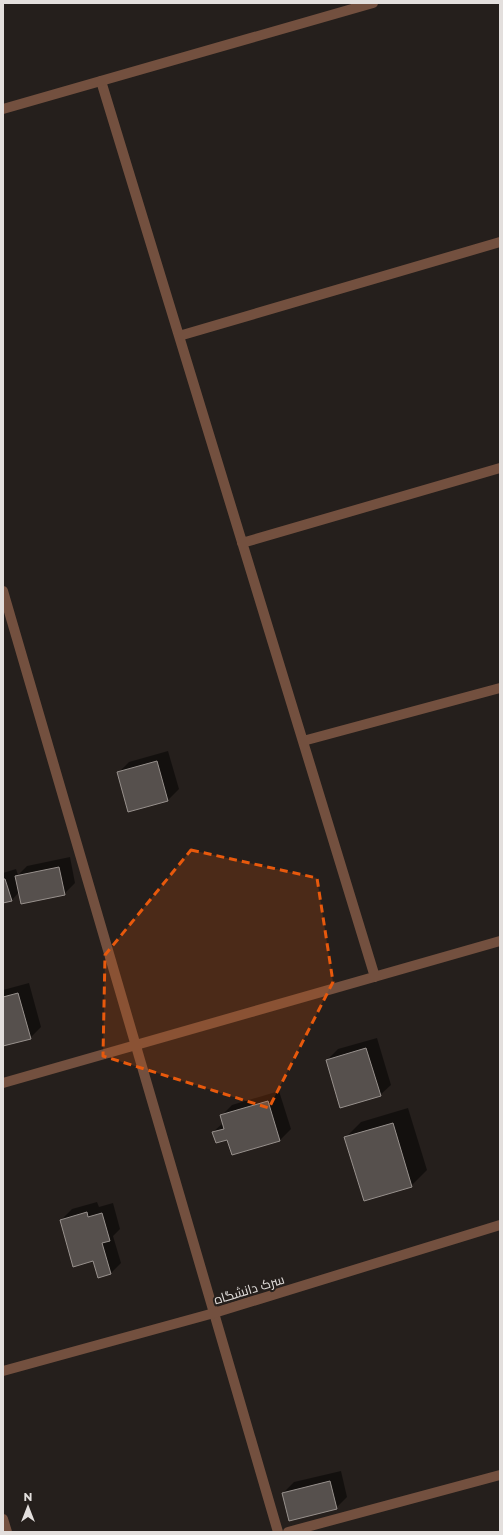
<svg xmlns="http://www.w3.org/2000/svg" width="503" height="1535" font-family="Montserrat,Cairo,sans-serif">
	<rect width="100%" height="100%" fill="#251f1c"/>
	<path fill="#0007" d="M168,751L179,789L168,800L129,811L118,773L129,762Z
		M70,857L75,883L64,894L19,892L12,900L3,902V873L16,869L18,875L27,866Z
		M29,983L41,1027L30,1038L3,1045V990Z
		M377,1038L391,1085L380,1095L327,1060L338,1049Z
		M279,1091L291,1129L280,1140L232,1153L228,1139L213,1132L223,1123L221,1116L232,1105Z
		M408,1108L427,1170L411,1186L346,1137L361,1122Z
		M97,1202L99,1207L113,1203L120,1229L113,1236L121,1263L110,1274L94,1260L61,1220L72,1209Z
		M341,1471L347,1497L336,1508L283,1493L294,1482Z"/>
	<path fill="#56504d" stroke="#98918d" d="M157,761L168,801L128,812L117,772Z
		M59,867L65,895L21,904L15,876Z
		M3,879H5L12,901L3,903Z
		M18,993L31,1039L3,1046V997Z
		M366,1048L381,1096L340,1108L326,1060Z
		M268,1101L280,1141L232,1155L227,1140L216,1143L212,1132L224,1129L220,1115Z
		M393,1123L412,1187L364,1201L344,1137Z
		M87,1212L88,1217L102,1213L110,1241L102,1243L111,1274L98,1278L93,1261L73,1267L60,1220Z
		M330,1481L337,1509L289,1521L282,1493Z"/>
	<g fill="none" stroke-linecap="round" stroke-linejoin="round">
		<path stroke="#73503f" stroke-width="10" d="M101,81L375,977
			M179,336L500,242
			M242,543L500,468
			M3,591L278,1532
			M303,741L500,688
			M3,1083L500,941
			M3,1519L7,1532
			M288,1532L500,1475"/>
		<path stroke="#73503f" stroke-width="10" d="M3,109L373,3
			M3,1371L214,1313L500,1225"/>
	</g>
	<path fill="#e8590c" fill-opacity="0.2" stroke="#e8590c" stroke-width="3" stroke-dasharray="8 5" stroke-linejoin="round" d="M191,850L317,878L333,982L269,1108L103,1056L105,955Z"/>
	<g text-anchor="middle" stroke-width="4" stroke-linejoin="round" paint-order="stroke">
		<g font-size="13" fill="#e3dfdd" stroke="#251f1c">
			<text transform="translate(249 1289) rotate(-17)" y="5">سرک دانشگاه</text>
		</g>
	</g>
	<rect width="503" height="1535" fill="none" stroke="#e3dfdd" stroke-width="8"/>
	<g transform="translate(28 1507)" stroke="#251f1c" stroke-width="3" paint-order="stroke">
	<path d="M0-3L7 15L0 10L-7 15Z" fill="#e3dfdd"/>
	<text y="-6" font-size="11" font-weight="bold" text-anchor="middle" fill="#e3dfdd">N</text>
	</g>
</svg>
